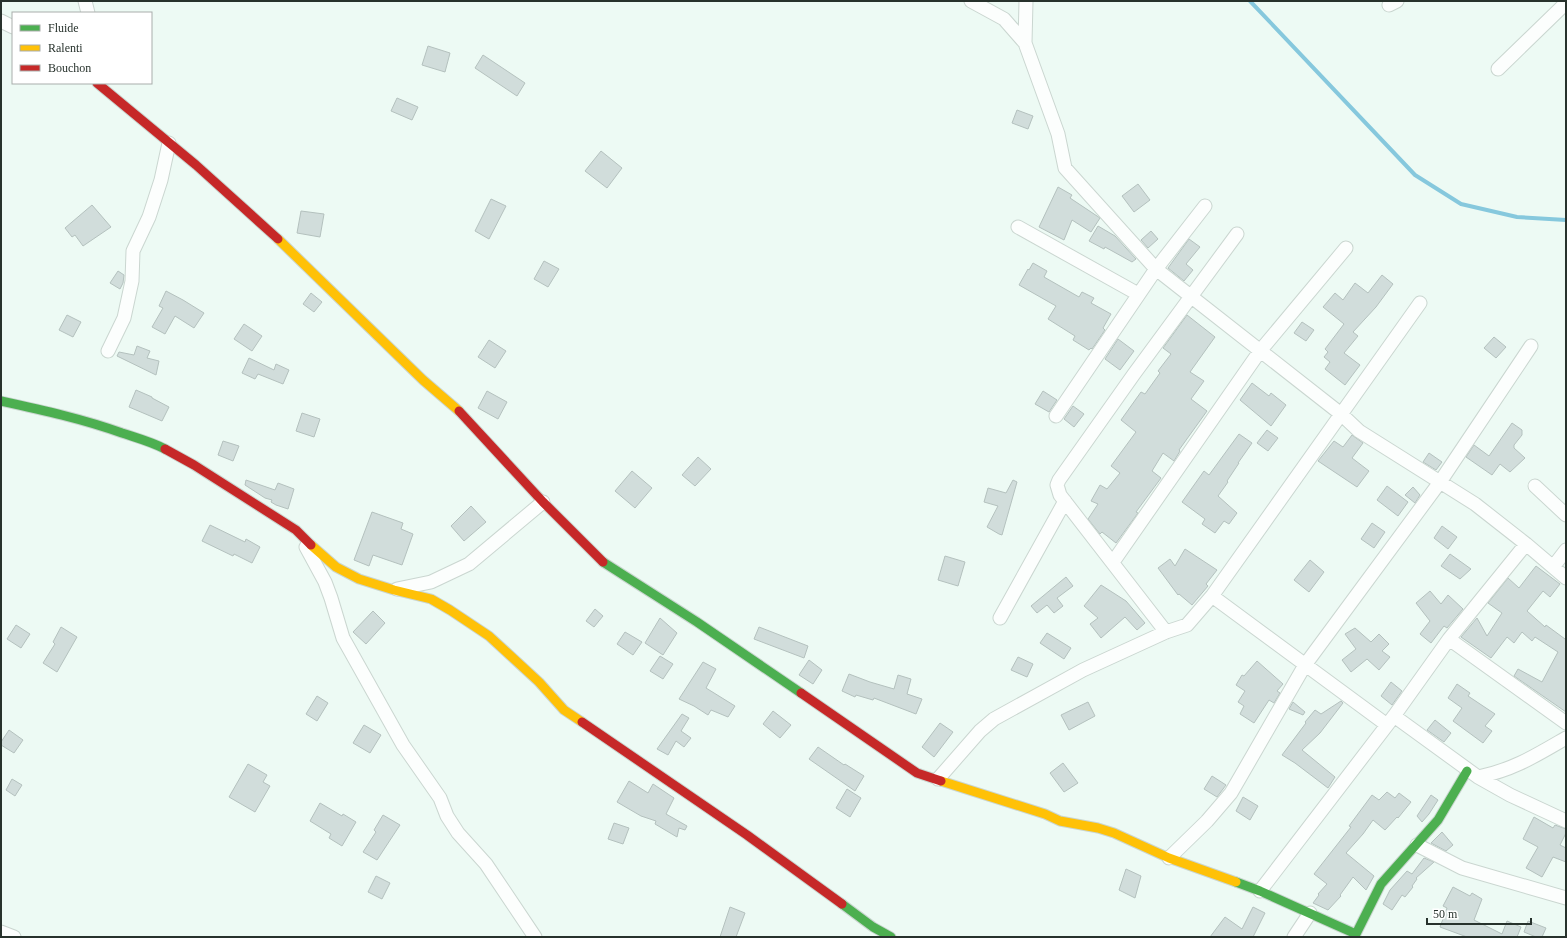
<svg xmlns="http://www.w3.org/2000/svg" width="1567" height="938" font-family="'Times New Roman',serif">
	<rect width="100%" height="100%" fill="#edfaf4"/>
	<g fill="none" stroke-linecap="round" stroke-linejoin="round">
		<path stroke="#86c8dd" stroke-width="4" d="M1250,1L1415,175L1461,204L1517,217L1566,220"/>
	</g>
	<path fill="#d1dddb" stroke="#b4c1be" d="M428,46L450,53L445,72L422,65Z
		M483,55L525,83L517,96L475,68Z
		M397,98L418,107L412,120L391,111Z
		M1017,110L1033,116L1028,129L1012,123Z
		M601,151L622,168L607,188L585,171Z
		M1138,184L1150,200L1134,212L1122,196Z
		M1058,187L1072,195L1070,198L1100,218L1091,232L1072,220L1064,240L1039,227Z
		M491,199L506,206L489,239L475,231Z
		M92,205L111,227L83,246L75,235L72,237L65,228Z
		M301,211L324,214L320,237L297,233Z
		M1098,226L1115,236L1136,259L1132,262L1105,247L1104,249L1089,241Z
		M1151,231L1158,239L1148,248L1141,240Z
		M1189,239L1200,247L1186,264L1193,270L1184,281L1168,268Z
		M544,261L559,269L548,287L534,279Z
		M1033,263L1047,271L1044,277L1079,297L1082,292L1094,298L1091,303L1111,314L1103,328L1105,330L1092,349L1091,348L1089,350L1073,340L1075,336L1048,319L1056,306L1019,285L1028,269L1029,270Z
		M118,271L124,275L123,283L120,289L110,283Z
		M1382,275L1393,284L1376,307L1353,332L1358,336L1344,353L1360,365L1345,385L1325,369L1330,362L1324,357L1328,352L1325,349L1344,324L1323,307L1335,293L1343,300L1355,283L1368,293Z
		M166,291L183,300L204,313L194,328L175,316L165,334L152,327L163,308L159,306Z
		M311,293L322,302L314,312L303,304Z
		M67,315L81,322L73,337L59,330Z
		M1187,315L1215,337L1190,372L1204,381L1191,399L1207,411L1179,450L1180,451L1174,461L1163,453L1152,471L1161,478L1136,512L1138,513L1116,543L1102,532L1100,534L1088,519L1098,504L1091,501L1100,485L1107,489L1120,473L1111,466L1136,432L1121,420L1141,392L1145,394L1160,373L1158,371L1171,354L1163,348Z
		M1302,322L1314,330L1306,341L1294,333Z
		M244,324L262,336L252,351L234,339Z
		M1494,337L1506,347L1496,358L1484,348Z
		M1118,339L1134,351L1120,370L1105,359Z
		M489,340L506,351L495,368L478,357Z
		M137,346L150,351L147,358L159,361L156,375L117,356L119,352L134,355Z
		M249,358L274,370L276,364L289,370L283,384L258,374L255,379L242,373Z
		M1252,383L1269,396L1271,393L1286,405L1271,426L1240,400Z
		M136,390L152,397V398L169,407L162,421L129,407Z
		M487,391L507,402L498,419L478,408Z
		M1043,391L1057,400L1049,412L1035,404Z
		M1073,406L1084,414L1074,427L1064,419Z
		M302,413L320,419L314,437L296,431Z
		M1512,423L1522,430V435L1514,445V448L1525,458L1510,472L1500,464L1492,475L1466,457L1474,445L1489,456Z
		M1267,430L1278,438L1268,451L1257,443Z
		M1239,434L1252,443L1238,463H1239L1227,481L1228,482L1218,496L1237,513L1229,524L1224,521L1215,533L1202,524L1205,519L1182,502L1204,471L1209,475Z
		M1352,435L1363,443L1352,458L1369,471L1357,487L1318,461L1334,441L1343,447Z
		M223,441L239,446L233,461L218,455Z
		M1429,453L1442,462L1436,470L1423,462Z
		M698,457L711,469L695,486L682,475Z
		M632,471L652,488L635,508L615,491Z
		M246,480L275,490L278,483L294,489L288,509L276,505L271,502L272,500L265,498L245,485Z
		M1013,480L1017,482L1002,535L999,534L987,527L998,506L984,502L988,488L1006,493Z
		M1387,486L1408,502L1398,516L1377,500Z
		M1413,487L1420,495L1415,503L1405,495Z
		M471,506L486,522L464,541L451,526Z
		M372,512L403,523L401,529L413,534L402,565L373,555L369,566L354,560Z
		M1372,523L1385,532L1374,548L1361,539Z
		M210,525L245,542L246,539L260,547L252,563L234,554L233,556L202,541Z
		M1442,526L1457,537L1448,549L1434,538Z
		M1185,549L1217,570L1206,584L1208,586L1192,605L1179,594L1178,595L1158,568L1170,559L1175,566Z
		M1450,554L1471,569L1460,579L1441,566Z
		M945,556L965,562L958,586L938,580Z
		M1310,560L1324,572L1309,592L1294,580Z
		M1536,566L1560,584L1550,597L1543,591L1527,611L1545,627L1546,625L1565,639L1566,637V712L1514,676L1518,669L1542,682L1558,652L1535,637L1532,641L1522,632L1514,643L1507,637L1491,658L1461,637L1477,618L1487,636L1502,613L1488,603L1508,578L1519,588Z
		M1066,577L1073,586L1057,598L1063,606L1054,613L1047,605L1037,613L1031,606Z
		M1101,585L1126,601L1145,623L1137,630L1125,617L1101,638L1090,624L1098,618L1084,606Z
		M1430,591L1441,604L1448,595L1463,609L1447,628L1444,626L1431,643L1420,634L1430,621L1416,603Z
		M595,609L603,616L594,627L586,621Z
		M373,611L385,623L366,644L353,632Z
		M660,618L677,633L663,655L645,643Z
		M16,625L30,634L21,648L7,639Z
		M61,627L77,637L57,672L43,663L55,644L53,642Z
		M759,627L808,646L804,658L754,639Z
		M1355,628L1371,642L1379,634L1389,644L1382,651L1390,657L1379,670L1367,659L1351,672L1342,660L1356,649L1345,634Z
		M625,632L642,642L633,655L617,644Z
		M1047,633L1071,648L1064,659L1040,643Z
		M660,656L673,664L663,679L650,671Z
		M1018,657L1033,664L1027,677L1011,670Z
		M809,660L822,670L813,684L799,675Z
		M1257,661L1283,684L1277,691L1280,693L1274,703L1269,700L1254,723L1240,714L1244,706L1238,702L1245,691L1236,685L1242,675L1244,676Z
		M703,662L716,669L706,688L735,706L728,717L711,710L708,715L694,706L679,699Z
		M849,674L870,682L894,689L898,675L911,679L907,694L922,699L916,714L874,698L873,700L856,695L855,697L842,691Z
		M1391,682L1402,691L1392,705L1381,696Z
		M1457,684L1470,693L1468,696L1495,714L1485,726L1492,731L1483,743L1453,721L1462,708L1448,698Z
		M317,696L328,703L317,721L306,714Z
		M1341,701L1343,703L1320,733L1302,750L1335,777L1328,788L1295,763L1282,755L1306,723L1305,722L1315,710L1321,714Z
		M1088,702L1095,716L1069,730L1061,715Z
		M1293,702L1305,712L1303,715L1289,709Z
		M773,711L791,725L780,738L763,724Z
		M682,714L689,718L681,731L691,738L684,747L676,741L668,755L657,749Z
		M1435,720L1451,733L1444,742L1427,730Z
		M940,723L953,732L934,757L922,747Z
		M364,725L381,735L370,753L353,743Z
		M9,730L23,740L14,753L1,745V742Z
		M818,747L844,765L845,764L864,776L855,791L809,759Z
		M1063,763L1078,783L1064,792L1050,773Z
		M248,764L267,775L263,782L270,786L255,812L229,797Z
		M1212,776L1226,785L1217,797L1204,789Z
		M12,779L22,785L15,796L6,790Z
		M629,781L648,793L653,784L674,798L666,814L687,826L685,830L679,828L677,837L655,824L656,821L641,816L617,802Z
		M847,789L861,798L850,817L836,808Z
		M1387,792L1395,798L1399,793L1411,802L1398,818L1397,817L1385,830L1373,820L1363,834L1346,853L1374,876L1366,890L1353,877L1340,895L1341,896L1328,910L1313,903L1319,895L1318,894L1327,884L1314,874L1351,827L1349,826L1372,795L1379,800Z
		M1431,795L1438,800L1429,814L1422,822L1417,816Z
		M1243,797L1258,806L1250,820L1236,811Z
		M320,803L342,816L343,814L356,822L342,846L329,838L331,834L310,821Z
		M383,815L400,825L377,860L363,852L376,832L374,830Z
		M1534,817L1553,828L1555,825L1566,829V833L1560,845L1566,848V862L1553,857L1542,877L1526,868L1538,847L1523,839Z
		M614,823L629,828L623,844L608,839Z
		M1442,832L1453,845L1446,851L1431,843Z
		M1424,858L1434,862L1416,878L1417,879L1412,886L1413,887L1405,897L1402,895L1392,910L1383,904L1390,890L1407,871L1412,874Z
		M1126,869L1141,876L1135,898L1119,890Z
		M376,876L390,883L382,899L368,892Z
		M1453,887L1470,896L1472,893L1482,899L1474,920L1502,934L1507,921L1521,927L1517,937H1467L1440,927L1447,908L1443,906Z
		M730,907L745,913L736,937H720Z
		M1253,907L1265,913L1253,937H1210L1225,917L1242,929Z
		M1528,921L1546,928L1542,937H1536L1524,932Z"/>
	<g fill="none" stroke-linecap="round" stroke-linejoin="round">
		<defs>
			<path id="street" d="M85,1L88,13
				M971,1L1004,19L1025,43L1058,134L1065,168L1156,269L1341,414L1359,431L1475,504L1526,544L1566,578
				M1389,5L1397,1
				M1,21L13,27
				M1025,43L1026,1
				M1498,69L1566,3
				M1018,227L1138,294
				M108,351L124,318L132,281L133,251L149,217L161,180L169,143
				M1056,416L1156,269L1205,206
				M1535,486L1566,515
				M306,547L325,582L331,598L343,638L403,745L440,798L447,816L458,833L486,864L535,937
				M1113,562L1260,351L1346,248
				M1553,567L1566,550
				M397,589L431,582L469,564L543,502
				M1212,596L1387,725
				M1000,618L1065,501
				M1166,632L1060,495L1057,485L1059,480L1134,374L1237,234
				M1449,639L1566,723
				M1394,716L1478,777L1510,795L1566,821
				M1478,777C1513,770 1535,756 1566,738
				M938,779L980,731L994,719L1083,670L1166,632L1187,625L1212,596L1420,303
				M1417,845L1462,868L1566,898
				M1169,858L1207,821L1231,793L1305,665L1440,482L1531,346
				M1260,891L1394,716L1449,639L1526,544
				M1,932L14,937
				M1294,937L1310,913"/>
			<path id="fast" d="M1,401C42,410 83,419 122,433C137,438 152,442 165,449
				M603,562L697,622L801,693
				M1236,882L1260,891L1356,934L1381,884L1438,820L1467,771
				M842,904L873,927L891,937"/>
			<path id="slow" d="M278,239L423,380L459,411
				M311,545L336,567L359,579L394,590L431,599L450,610L489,636L539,682L564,710L582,722
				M941,781L1045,814L1060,821L1098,828L1114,833L1169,858L1236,882"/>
			<path id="jam" d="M97,83L196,165L278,239
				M459,411L543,502L603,562
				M165,449L194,465L296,530L311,545
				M801,693L917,773L941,781
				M582,722L747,835L842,904"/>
		</defs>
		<use href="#street" stroke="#cad6d0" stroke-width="15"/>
		<use href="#fast" stroke="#cad6d0" stroke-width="11"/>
		<use href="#slow" stroke="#cad6d0" stroke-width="11"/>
		<use href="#jam" stroke="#cad6d0" stroke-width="11"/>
		<use href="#street" stroke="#fcfefd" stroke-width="13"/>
		<use href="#fast" stroke="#4caf50" stroke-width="9"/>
		<use href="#slow" stroke="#ffc107" stroke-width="9"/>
		<use href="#jam" stroke="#c62828" stroke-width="9"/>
	</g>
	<rect width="1567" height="938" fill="none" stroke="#27322c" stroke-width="4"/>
	<rect x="12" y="12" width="140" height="72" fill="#ffffff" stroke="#a9adab"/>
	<rect x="20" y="25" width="20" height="6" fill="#4caf50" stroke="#a9adab"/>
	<text x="48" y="32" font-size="12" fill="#27322c">Fluide</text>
	<rect x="20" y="45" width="20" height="6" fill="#ffc107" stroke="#a9adab"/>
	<text x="48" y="52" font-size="12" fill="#27322c">Ralenti</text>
	<rect x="20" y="65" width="20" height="6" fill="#c62828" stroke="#a9adab"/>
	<text x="48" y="72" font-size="12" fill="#27322c">Bouchon</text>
	<path d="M1427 918v6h104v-6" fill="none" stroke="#27322c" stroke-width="2"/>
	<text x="1433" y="918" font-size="12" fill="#27322c" stroke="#ffffff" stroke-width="3" paint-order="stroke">50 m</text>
</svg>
